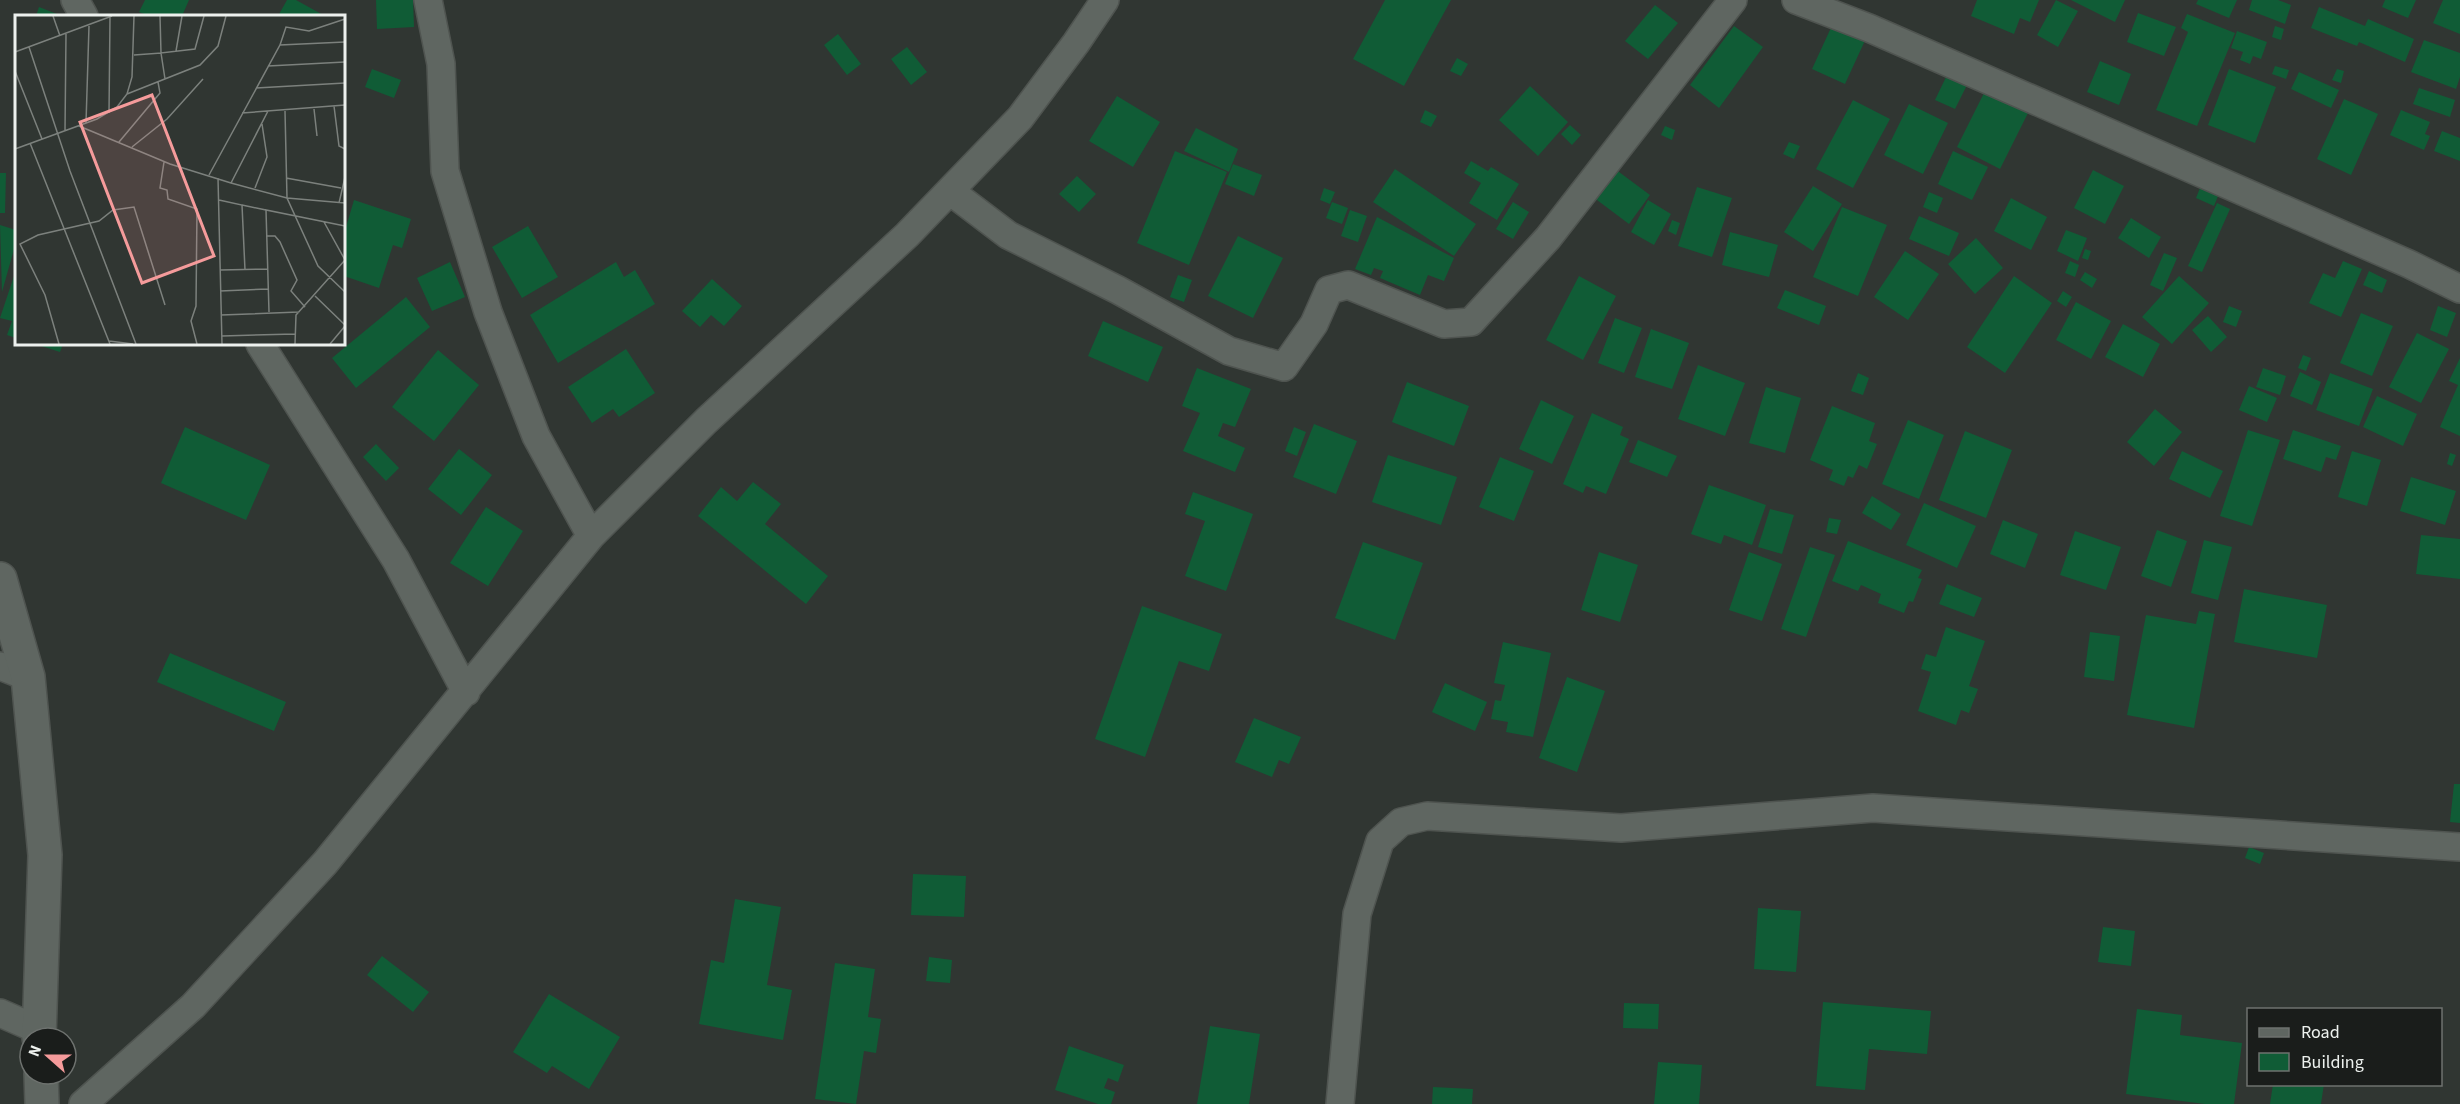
<svg xmlns="http://www.w3.org/2000/svg" width="2460" height="1104" font-family="'Source Sans 3',sans-serif">
	<rect width="100%" height="100%" fill="#303632"/>
	<path fill="#105c36" d="M145,0H189L182,16H150L139,12Z
		M287,0H296L325,16H278Z
		M376,0H413L414,27L377,29Z
		M1385,0H1451L1404,86L1353,59Z
		M1977,0H2039L2030,22L2020,18L2014,34L1971,16Z
		M2056,0L2078,11L2058,47L2037,35Z
		M2071,0H2125L2115,22Z
		M2198,0H2237L2229,18L2196,4Z
		M2252,0H2278L2291,5L2285,24L2249,10Z
		M2385,0H2416L2408,18L2382,7Z
		M2443,0H2460V34L2433,23Z
		M1655,5L1678,23L1648,59L1625,41Z
		M39,7L62,16H36Z
		M2319,7L2365,26L2368,19L2414,39L2405,62L2359,42L2357,46L2311,28Z
		M2138,13L2176,27L2164,56L2127,42Z
		M2187,14L2235,33L2197,126L2156,110L2188,32L2181,28Z
		M1835,19L1868,34L1845,84L1812,69Z
		M1734,26L1763,47L1719,108L1690,85Z
		M2275,26L2284,29L2281,40L2272,37Z
		M2237,31L2267,42L2261,59L2253,56L2250,64L2240,60L2243,52L2231,48Z
		M838,34L861,64L847,75L824,45Z
		M2424,40L2460,53V77L2456,89L2411,72Z
		M907,47L927,72L911,85L891,59Z
		M1457,58L1468,64L1461,76L1450,71Z
		M2100,61L2131,74L2119,105L2087,92Z
		M2275,66L2289,70L2286,79L2272,74Z
		M372,69L401,80L394,98L365,87Z
		M2229,69L2276,87L2255,143L2208,125Z
		M2337,69L2344,71L2341,83L2332,80Z
		M2299,72L2339,90L2331,108L2291,89Z
		M1947,75L1967,85L1955,109L1935,100Z
		M1530,86L1568,122L1538,156L1499,120Z
		M2419,88L2455,100L2450,117L2413,104Z
		M1985,91L2028,113L2000,169L1957,147Z
		M1117,96L1160,122L1133,167L1089,141Z
		M2344,99L2378,114L2351,175L2317,159Z
		M1853,100L1890,119L1853,188L1816,169Z
		M1909,104L1948,123L1923,174L1884,155Z
		M1425,110L1437,116L1431,127L1420,122Z
		M2401,110L2430,122L2425,134L2430,136L2424,150L2390,135Z
		M1570,125L1581,135L1572,145L1561,134Z
		M1665,126L1675,130L1672,140L1661,135Z
		M1196,128L1238,149L1229,172L1184,151Z
		M2442,131L2460,138V161L2434,151Z
		M1789,142L1800,146L1794,159L1783,154Z
		M1175,151L1227,172L1189,265L1137,243Z
		M1953,151L1988,167L1972,200L1938,184Z
		M1471,161L1488,171L1491,167L1519,184L1497,220L1469,203L1481,183L1464,173Z
		M1233,164L1262,175L1254,196L1225,184Z
		M1611,166L1650,195L1629,224L1589,194Z
		M1395,169L1476,224L1454,256L1373,202Z
		M2093,170L2124,186L2105,224L2074,208Z
		M0,173H6L5,213H0Z
		M1077,176L1096,194L1079,212L1059,194Z
		M2202,183L2220,191L2214,206L2196,198Z
		M1813,186L1842,204L1813,251L1784,232Z
		M1697,187L1732,198L1712,257L1678,246Z
		M1324,188L1335,192L1330,204L1320,200Z
		M1929,192L1943,198L1937,213L1923,207Z
		M2011,198L2047,217L2031,250L1994,231Z
		M354,200L411,219L402,248L393,245L379,288L344,276V234Z
		M1648,200L1671,214L1654,245L1631,232Z
		M1332,202L1348,208L1342,224L1326,218Z
		M1513,202L1529,212L1513,239L1496,229Z
		M2217,203L2230,209L2202,272L2188,266Z
		M1842,207L1887,225L1858,296L1813,277Z
		M1350,210L1367,216L1358,242L1341,236Z
		M1919,216L1959,233L1949,256L1909,239Z
		M1377,217L1454,258L1444,281L1428,275L1420,295L1380,278L1383,271L1374,268L1371,275L1355,269Z
		M2131,218L2161,237L2149,258L2118,238Z
		M1672,220L1680,223L1676,235L1668,231Z
		M0,225L16,230V242L2,292Z
		M528,226L558,277L522,298L492,247Z
		M2066,230L2087,238L2078,261L2057,251Z
		M1730,232L1778,245L1769,277L1722,265Z
		M1238,236L1283,258L1253,318L1208,296Z
		M1976,238L2003,268L1975,294L1948,264Z
		M2085,249L2091,251L2088,260L2082,258Z
		M1905,251L1939,274L1908,320L1874,297Z
		M2164,253L2177,258L2163,291L2150,285Z
		M2070,261L2079,265L2075,277L2065,273Z
		M2343,261L2362,269L2341,317L2309,303L2323,273L2335,278Z
		M450,262L465,297L432,311L417,278Z
		M616,262L624,277L635,270L655,304L558,363L530,315Z
		M2369,271L2387,280L2382,293L2363,285Z
		M2085,272L2097,279L2092,288L2080,280Z
		M1178,275L1192,280L1184,302L1170,297Z
		M14,276L16,277V338L7,335L12,321L0,318Z
		M1579,276L1616,296L1583,360L1546,340Z
		M2014,276L2052,303L2005,373L1967,347Z
		M2179,276L2209,303L2172,344L2142,317Z
		M712,279L742,306L724,326L711,315L700,327L682,311Z
		M1785,290L1826,306L1819,325L1777,308Z
		M2063,291L2072,297L2066,307L2057,301Z
		M406,297L430,327L356,388L332,358Z
		M2076,302L2111,321L2091,359L2056,340Z
		M2229,306L2242,311L2236,327L2223,322Z
		M2438,306L2456,313L2447,337L2430,330Z
		M2361,313L2393,326L2372,376L2340,363Z
		M2208,316L2227,337L2211,352L2192,330Z
		M1615,318L1642,328L1624,373L1598,363Z
		M1103,321L1163,347L1148,382L1088,356Z
		M2123,324L2160,344L2143,377L2105,357Z
		M1651,329L1689,343L1672,389L1635,377Z
		M2417,333L2449,349L2421,403L2389,387Z
		M35,344H63L60,352Z
		M626,349L655,393L619,417L613,409L592,423L568,387Z
		M438,350L479,385L434,441L392,407Z
		M2303,355L2311,358L2306,371L2298,368Z
		M2460,358V436L2440,427L2458,385L2449,381Z
		M1698,365L1745,383L1725,436L1678,419Z
		M1197,368L1251,389L1235,427L1223,423L1218,436L1245,448L1235,472L1183,451L1200,413L1182,406Z
		M2263,368L2286,376L2280,395L2256,387Z
		M2300,372L2321,382L2312,405L2290,396Z
		M1858,373L1869,378L1863,395L1851,391Z
		M2330,373L2373,389L2359,426L2316,410Z
		M1407,382L1469,406L1454,446L1392,422Z
		M2249,386L2277,398L2267,422L2239,410Z
		M1766,387L1801,398L1785,453L1749,443Z
		M2377,396L2417,414L2403,446L2363,427Z
		M1541,400L1574,416L1552,464L1519,449Z
		M1832,406L1875,423L1869,441L1877,444L1867,469L1859,465L1853,478L1848,476L1844,486L1829,480L1833,470L1810,460Z
		M2155,409L2182,432L2154,466L2127,442Z
		M1592,413L1623,427L1620,435L1629,439L1606,494L1586,486L1583,493L1563,484Z
		M1908,420L1944,435L1919,499L1882,484Z
		M1314,424L1357,441L1336,494L1293,477Z
		M185,427L270,465L246,520L161,483Z
		M1294,427L1306,432L1297,456L1285,451Z
		M2248,430L2280,440L2252,526L2220,516Z
		M2293,430L2341,446L2336,460L2326,457L2321,472L2283,459Z
		M1965,431L2012,450L1986,518L1939,500Z
		M1638,440L1677,456L1667,477L1629,462Z
		M376,444L399,468L386,481L363,457Z
		M459,449L492,475L461,515L428,489Z
		M2182,451L2223,471L2210,498L2169,479Z
		M2352,451L2381,460L2367,506L2338,497Z
		M2450,453L2456,455L2452,466L2447,464Z
		M1388,455L1457,477L1441,525L1372,502Z
		M1500,457L1534,471L1514,521L1479,507Z
		M2411,477L2456,491L2445,525L2400,511Z
		M753,482L781,504L765,524L828,576L806,604L698,516L721,487L737,501Z
		M1709,485L1766,505L1752,545L1724,535L1721,544L1691,534Z
		M1193,492L1253,514L1226,591L1185,576L1205,521L1185,514Z
		M1872,496L1901,514L1891,530L1862,513Z
		M1924,503L1976,526L1957,568L1906,545Z
		M486,507L523,531L488,586L450,563Z
		M1770,509L1794,515L1782,554L1758,547Z
		M1829,518L1841,520L1837,534L1826,532Z
		M2003,520L2038,534L2025,568L1990,554Z
		M2157,530L2187,541L2171,587L2141,576Z
		M2075,531L2121,547L2106,590L2060,575Z
		M2421,535L2460,539V579L2416,574Z
		M2204,540L2232,547L2218,600L2191,593Z
		M1848,541L1922,570L1918,578L1922,579L1913,602L1909,601L1904,613L1878,603L1881,594L1861,585L1858,591L1832,581Z
		M1363,542L1423,563L1395,640L1335,618Z
		M1810,547L1835,555L1806,637L1781,629Z
		M1599,552L1638,565L1620,622L1581,610Z
		M1749,552L1782,564L1762,621L1729,610Z
		M1947,584L1982,598L1974,617L1939,604Z
		M2244,589L2327,605L2317,658L2234,642Z
		M1142,606L1222,634L1209,671L1179,661L1145,757L1095,739Z
		M2199,611L2215,614L2194,728L2127,715L2146,615L2196,624Z
		M1946,627L1985,641L1969,686L1978,689L1969,713L1961,710L1956,725L1918,711L1931,672L1921,669L1926,654L1936,657Z
		M2090,632L2120,636L2114,681L2084,677Z
		M1503,642L1551,653L1533,737L1506,732L1508,722L1491,719L1495,700L1501,701L1505,685L1494,683Z
		M170,653L286,702L274,731L157,682Z
		M1567,677L1605,691L1577,772L1539,758Z
		M1445,683L1487,702L1475,731L1432,712Z
		M1254,718L1301,737L1289,764L1279,760L1272,777L1235,762Z
		M2454,784H2460V823L2450,822Z
		M2249,847L2264,853L2260,864L2245,858Z
		M913,874L966,876L964,917L911,915Z
		M735,899L781,907L767,985L792,990L783,1040L699,1024L711,960L724,963Z
		M1758,908L1801,911L1796,972L1754,969Z
		M2103,927L2135,931L2131,966L2098,962Z
		M382,956L429,992L413,1012L367,975Z
		M929,957L952,960L950,983L926,981Z
		M835,963L875,969L868,1017L881,1019L876,1053L864,1051L856,1104L815,1099Z
		M549,994L620,1037L589,1089L552,1066L547,1073L513,1052Z
		M1823,1002L1931,1011L1927,1054L1869,1049L1865,1090L1816,1086Z
		M1624,1003L1659,1004L1658,1029L1623,1028Z
		M2137,1009L2182,1015L2180,1035L2242,1043L2234,1104H2205L2126,1094Z
		M1210,1026L1260,1034L1249,1104H1197Z
		M1069,1046L1124,1065L1118,1082L1108,1078L1104,1088L1115,1092L1111,1104H1098L1055,1090Z
		M1658,1062L1702,1065L1699,1104H1654Z
		M2273,1084H2324L2321,1104H2270Z
		M1433,1087L1473,1089L1472,1104H1432Z"/>
	<g fill="none" stroke-linecap="round" stroke-linejoin="round">
		<defs>
			<path id="street" d="M75,0L84,16
				M428,0L441,64L445,171L488,312L536,436L591,536
				M1796,0L1869,28L2409,264L2460,289
				M950,191L1008,235L1118,290L1229,351L1284,367L1314,324L1329,290L1348,285L1444,324L1471,322L1548,238L1733,0
				M260,344L396,560L466,692
				M0,666L28,677
				M0,1013L39,1030
				M83,1104L193,1006L325,863L591,536L706,421L907,235L1020,118L1076,43L1105,0
				M1340,1104L1357,914L1380,841L1401,822L1427,816L1621,828L1873,808L2460,847"/>
			<path id="secondary" d="M0,579L28,677L45,855L39,1038
				M41,1074L42,1104"/>
		</defs>
		<use href="#street" stroke="#4f5450" stroke-width="30"/>
		<use href="#secondary" stroke="#4f5450" stroke-width="36"/>
		<use href="#street" stroke="#5f6661" stroke-width="27"/>
		<use href="#secondary" stroke="#5f6661" stroke-width="33"/>
	</g>
	<g transform="translate(15 15)">
		<rect width="330" height="330" fill="#303632"/>
		<path fill="none" stroke="#7c817d" stroke-width="1.5" d="M38,1L45,21M145,1L146,38L180,34L189,1M265,30L271,12L294,16L330,4M14,32L55,156L121,329M161,36L167,1M0,37L97,1M119,40L146,38L150,64M253,51L330,47M0,56L27,124M241,73L330,68M112,79L185,50L203,31L211,1M319,91L324,131L330,134M299,94L302,121M270,96L272,183L303,251L330,277M94,98L95,2M227,98L330,90M71,108L74,11M64,111L155,149L216,168L272,183L330,188M50,116L51,19M104,127L145,78L143,67M15,128L95,329M117,132L152,104L188,64M0,134L82,104L102,92L112,79L117,62L119,1M149,147L145,173L152,175L153,184L182,194L181,291L176,306L182,329M194,160L265,30L330,27M203,163L207,329M271,163L326,173M216,168L253,96M240,173L252,142L247,109M204,185L227,190L230,255M324,188L330,162M227,190L251,195M309,207L330,245M251,221H260L265,227L282,265L276,276L290,292M205,255L252,254M205,276L253,274M300,281L330,310M254,297L251,195L330,211M206,300L284,297M207,321L280,319M94,326L118,329M44,329L30,280L5,229L23,220L84,206L98,195L119,192L150,290M280,329L281,300L330,245M315,329L330,311"/>
		<path fill="#f59b9b" fill-opacity="0.15" stroke="#f59b9b" stroke-width="3" d="M137,80L199,241L127,268L65,107Z"/>
		<rect width="330" height="330" fill="none" stroke="#edf1ee" stroke-width="3"/>
	</g>
	<rect x="2247" y="1008" width="195" height="78" fill="#1a1d1b" stroke="#6e726f" stroke-width="1.5"/>
	<rect x="2259" y="1028" width="30" height="9" fill="#5f6661" stroke="#6e726f" stroke-width="1.5"/>
	<text x="2301" y="1038" font-size="18" fill="#edf1ee">Road</text>
	<rect x="2259" y="1053" width="30" height="18" fill="#105c36" stroke="#6e726f" stroke-width="1.5"/>
	<text x="2301" y="1068" font-size="18" fill="#edf1ee">Building</text>
	<g transform="translate(48 1056) rotate(291)"><circle r="28" fill="#1a1d1b" stroke="#6e726f" stroke-width="1.5"/>
	<path d="M0-4.5L10 22L0 15L-10 22Z" fill="#f59b9b"/>
	<text y="-9" font-size="16" font-weight="bold" text-anchor="middle" fill="#edf1ee">N</text>
	</g>
</svg>
